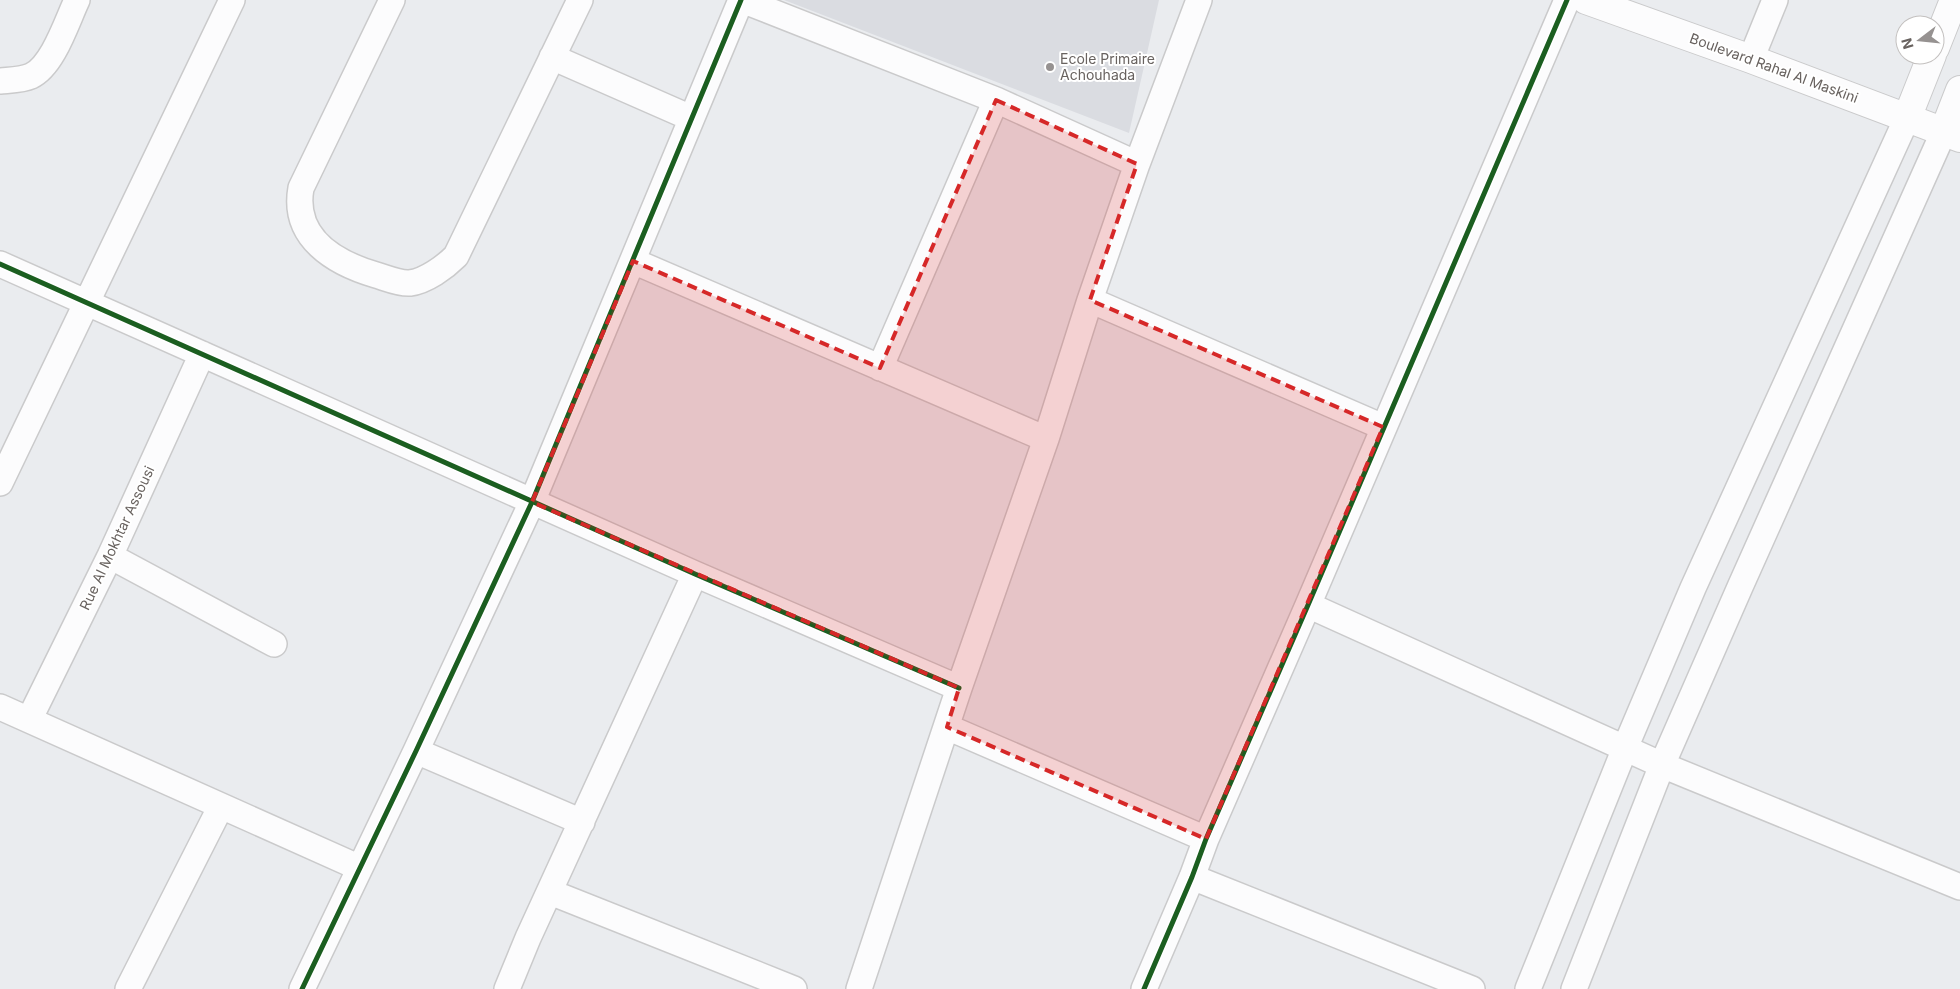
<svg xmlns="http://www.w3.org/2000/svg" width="1960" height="989" font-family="Inter,sans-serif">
	<rect width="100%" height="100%" fill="#eaecef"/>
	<path fill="#dadce1" d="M784,0H1159L1129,133Z"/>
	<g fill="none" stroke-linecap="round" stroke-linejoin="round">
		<defs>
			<path id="minor" d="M392,0L301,188C292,238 335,263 376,275C386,278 400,284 410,283C426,281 445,267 456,256L580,0
				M742,0L996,100L1137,164
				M552,57L691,118
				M1751,59L1775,0
				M0,81C10,80 22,80 31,76C53,66 67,21 77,0
				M633,261L1046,439
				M0,264L695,574L959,688
				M1090,300L1383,427
				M880,368L996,100
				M0,483L232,0
				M110,556L274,644
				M1308,605L1662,765L1960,887
				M0,707L360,868
				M29,720L110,556L202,354
				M947,727L1206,839
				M416,751L582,822
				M1192,877L1472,989
				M550,892L794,989
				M128,989L221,806
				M302,989L416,751L532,502L741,0
				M507,989L528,938L695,574
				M859,989L959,688L1046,439L1090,300L1137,164L1199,0
				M1144,989L1192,877L1206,839L1308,605L1567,0
				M1528,989L1625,748L1693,588L1907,118
				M1574,989L1662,765L1740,587L1944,131"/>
			<path id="tertiary" d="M1586,0L1751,59L1960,138
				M1935,48L1954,0
				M1907,118L1932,55
				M1944,131L1960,90"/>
		</defs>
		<use href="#minor" stroke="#cacacb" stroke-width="28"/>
		<use href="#tertiary" stroke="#cacacb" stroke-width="30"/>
		<use href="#minor" stroke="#fcfcfd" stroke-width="25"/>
		<use href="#tertiary" stroke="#fcfcfd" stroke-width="28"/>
		<defs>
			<path id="cycleway" d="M0,264L695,574L959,688
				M302,989L416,751L532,502L741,0
				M1144,989L1192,877L1206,839L1308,605L1567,0"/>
		</defs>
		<use href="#cycleway" stroke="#fff" stroke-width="8"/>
		<use href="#cycleway" stroke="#1b5e20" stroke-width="5"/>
	</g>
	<path fill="#d62828" fill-opacity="0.2" stroke="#d62828" stroke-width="4" stroke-dasharray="10 6" stroke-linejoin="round" d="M996,100L1137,164L1090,300L1383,427L1206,839L947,727L959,688L532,502L633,261L880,368Z"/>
	<circle fill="#969291" stroke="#fff" stroke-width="2" cx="1050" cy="67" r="5"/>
	<g text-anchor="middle" stroke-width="4" stroke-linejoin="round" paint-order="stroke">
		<g font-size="14" fill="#68625f" stroke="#fff" text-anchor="start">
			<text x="1060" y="64">Ecole Primaire<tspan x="1060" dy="16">Achouhada</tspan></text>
		</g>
		<g font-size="14" fill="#68625f" stroke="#fff">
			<text transform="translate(1774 68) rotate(20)" y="5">Boulevard Rahal Al Maskini</text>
			<text transform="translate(117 538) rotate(-65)" y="5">Rue Al Mokhtar Assousi</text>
		</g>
	</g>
	<g transform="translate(1920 40) rotate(254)"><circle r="24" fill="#ffffff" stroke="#c3c0bf"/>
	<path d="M0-4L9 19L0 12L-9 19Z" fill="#969291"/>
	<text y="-8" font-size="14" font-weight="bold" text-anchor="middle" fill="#68625f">N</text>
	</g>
</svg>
